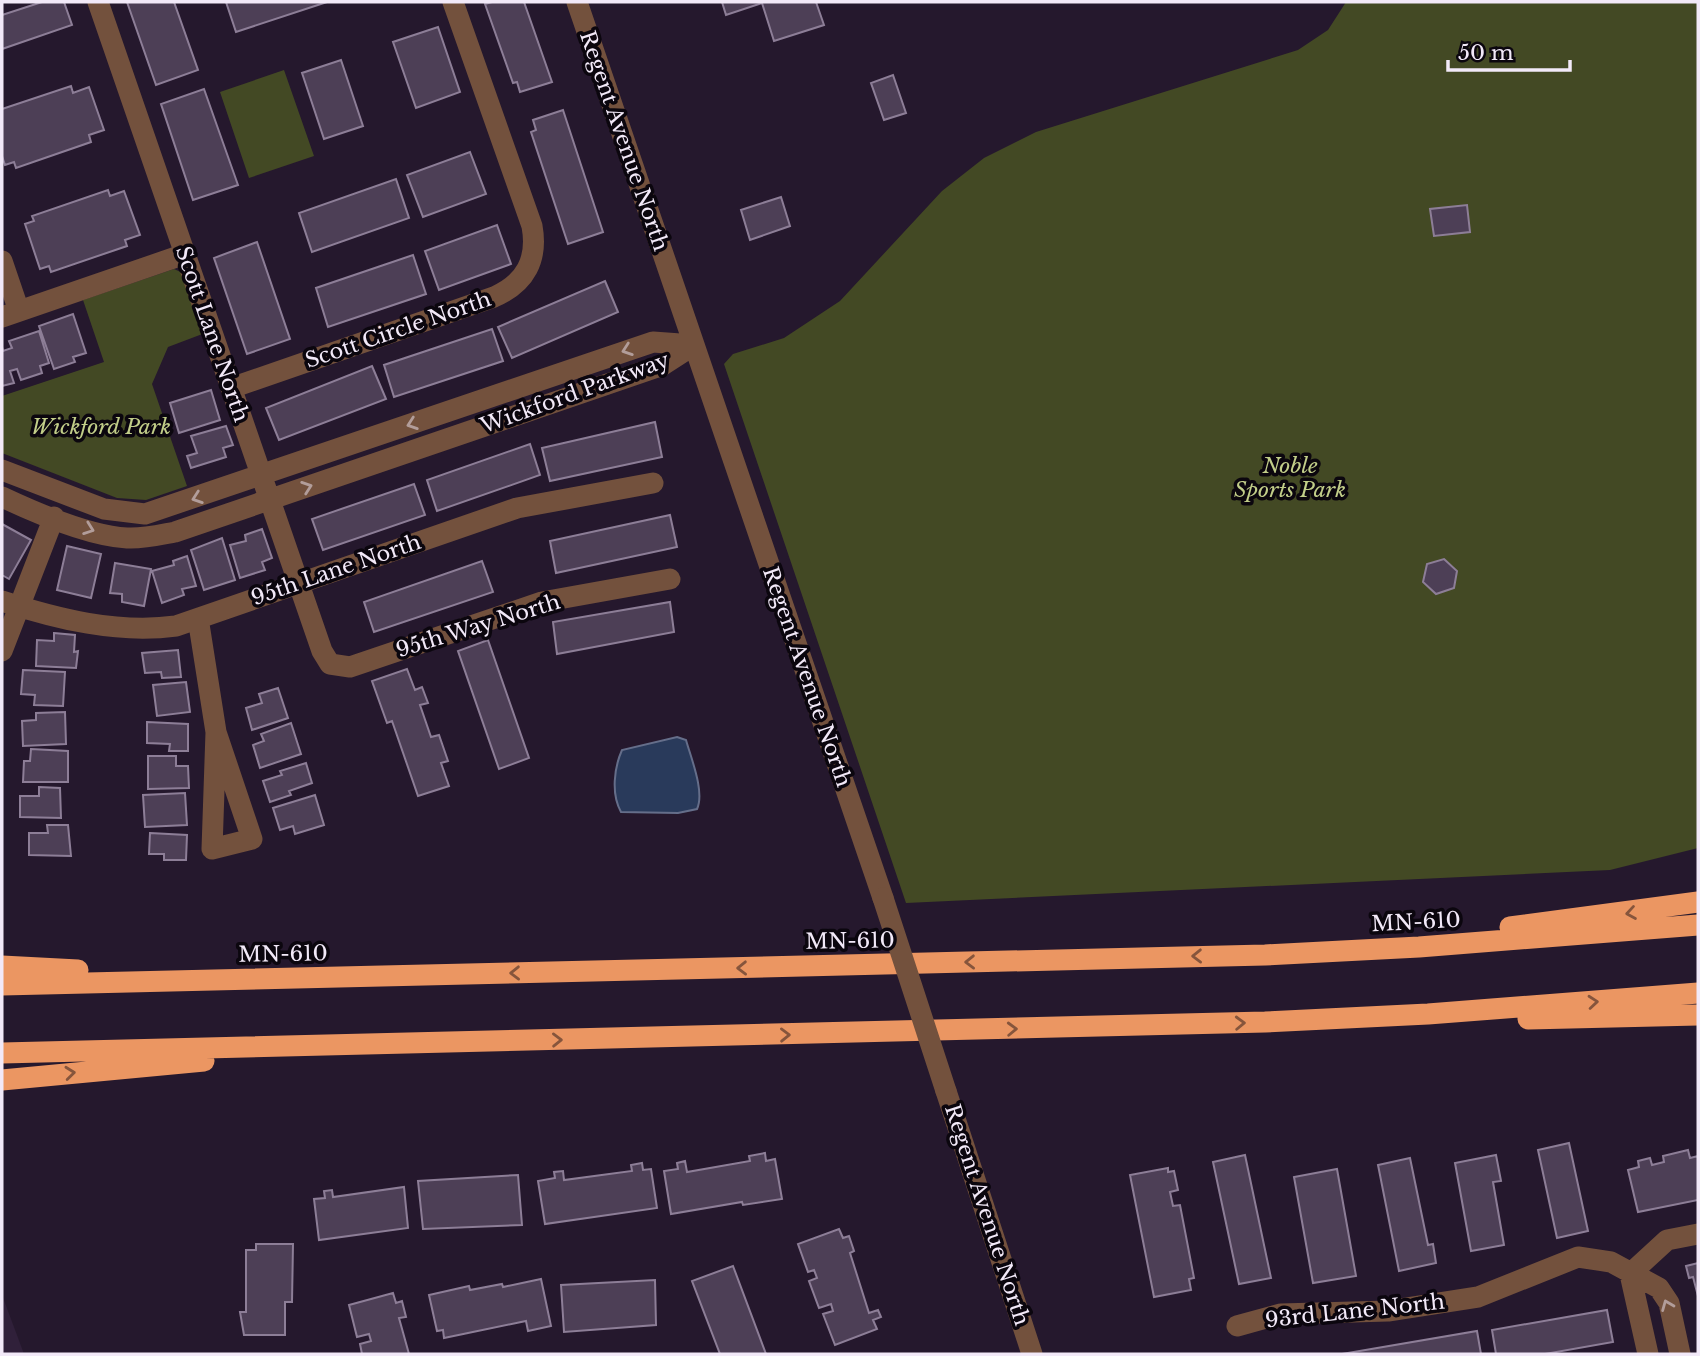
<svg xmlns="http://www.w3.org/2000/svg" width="1700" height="1356" font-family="'Libre Baskerville',serif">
	<rect width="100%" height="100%" fill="#25182d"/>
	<path fill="#30203a" d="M2,1295L24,1354H2Z"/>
	<path fill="#434924" d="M1346,2H1698V848L1610,870L906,903L724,364L733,354L784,338L840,301L942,191L984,158L1036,132L1298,50L1328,30Z
		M284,70L314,156L249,178L220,92Z
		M174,269L185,274L205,333L168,347L152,384L187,486L146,500L117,498L2,453V396L104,362L83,300Z"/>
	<path fill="#293a5b" stroke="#656e8a" stroke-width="2" d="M677,737L686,740C691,758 705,792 697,809L678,813L621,812C611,794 614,768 622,750Z"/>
	<path fill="#4d3f56" stroke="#8d7e97" stroke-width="2" d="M42,2H64L72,25L2,49V15Z
		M127,2H174L198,70L156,85Z
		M226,2H327L236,32Z
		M492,2H524L552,82L520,92L517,82L513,83L485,4Z
		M722,2H816L824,25L774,41L762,3L726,15Z
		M438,27L460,92L416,108L393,42Z
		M341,60L363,126L324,139L302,73Z
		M893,75L906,113L884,120L871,83Z
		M71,86L73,93L89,87L104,130L89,135L91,142L16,168L14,162L5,165L2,156V109Z
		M204,89L238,185L193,200L161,104Z
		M563,110L603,232L568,244L531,132L536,130L533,120Z
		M470,152L486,194L423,217L407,175Z
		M396,179L409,218L312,252L299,213Z
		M108,190L110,196L124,191L140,235L125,240L127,246L51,272L49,266L40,269L25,224L34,221L32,216Z
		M781,197L790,226L750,240L741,210Z
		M1467,205L1470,232L1434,236L1430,209Z
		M497,225L511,264L439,290L425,251Z
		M257,242L290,339L247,354L214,258Z
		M413,255L426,294L328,327L316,288Z
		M605,281L618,312L512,358L498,327Z
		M73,314L86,353L73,357L75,362L54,369L39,326Z
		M492,329L503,361L394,397L384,365Z
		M39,331L49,363L40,366L42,373L21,380L17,369L10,371L14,383L2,386V347L3,351L12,348L9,341Z
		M372,366L386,399L279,440L266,408Z
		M211,390L220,420L179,433L170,403Z
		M655,422L662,457L550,481L542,448Z
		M226,426L233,445L223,448L226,457L191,468L187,456L197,453L191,436Z
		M530,444L540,475L437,511L427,480Z
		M414,484L425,515L323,550L312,519Z
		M670,515L677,547L556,573L550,541Z
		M2,524L31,540L9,579L2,575Z
		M262,529L272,558L262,562L265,570L240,578L230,545L246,541L245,535Z
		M222,538L235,580L204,590L191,550Z
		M67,546L101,554L91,598L57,590Z
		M187,556L196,586L182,589L184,595L162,603L152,571L174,565L173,561Z
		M1444,559L1457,571L1454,588L1436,594L1423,582L1427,564Z
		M482,561L493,592L374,632L364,602Z
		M115,563L151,569L144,606L122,602V594L110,593Z
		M670,602L674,632L557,654L553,622Z
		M54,633L75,635L74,652L78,651L76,668L36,666L37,640L54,641Z
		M488,640L529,758L499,769L458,651Z
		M178,650L181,677L162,678L161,672L145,673L142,653Z
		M407,669L415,690L422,687L428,703L420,705L431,737L439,735L448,761L441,763L449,786L418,796L392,721L387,723L372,681Z
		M23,670L65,672L63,706L34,705L35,695L21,694Z
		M186,682L190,712L157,716L153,685Z
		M278,688L288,718L252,730L246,708L262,703L259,694Z
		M65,712L66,744L23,746L22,721L36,720V713Z
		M147,722L188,724V751H169L170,744L147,743Z
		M291,723L301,754L260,768L253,745L264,741L261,734Z
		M31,749L68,751V782H23L24,761H30Z
		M148,756H176V766H188L189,788L148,789Z
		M306,763L312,783L289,791L291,795L270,802L263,781L282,775L280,771Z
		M39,787L60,788L61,818L20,817V796H39Z
		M185,793L187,825L145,827L143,795Z
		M315,795L324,825L295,834L293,826L280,830L273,808Z
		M47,825H68L71,856L29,855V833H48Z
		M150,833L187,835L186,860H164V854H149Z
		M1569,1143L1588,1231L1557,1238L1538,1150Z
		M1688,1150L1690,1158L1698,1156V1200L1638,1212L1628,1170L1639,1167L1638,1161L1650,1158L1652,1165L1664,1162L1663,1156Z
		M765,1153L766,1161L775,1159L782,1199L743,1205L742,1202L671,1214L664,1171L678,1169L677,1163L685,1161L687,1172L750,1161L749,1156Z
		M1245,1155L1271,1278L1239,1284L1213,1162Z
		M1496,1155L1501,1181L1493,1182L1504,1245L1471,1251L1455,1163Z
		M1410,1158L1428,1245L1433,1244L1436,1263L1399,1271L1378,1165Z
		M642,1163L643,1170L651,1169L657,1208L545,1224L538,1181L555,1178L554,1172L563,1171L564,1180L632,1171L631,1165Z
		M1168,1168V1172L1174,1171L1178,1190L1170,1192L1173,1206L1180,1205L1194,1278L1189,1279L1191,1290L1154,1297L1130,1175Z
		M1337,1169L1356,1276L1313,1283L1294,1177Z
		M518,1175L522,1225L423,1229L418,1181Z
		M404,1187L408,1228L319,1240L314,1199L325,1198L324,1191L332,1190L333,1197Z
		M839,1229L843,1238L849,1236L854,1251L850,1253L869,1313L878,1310L881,1317L873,1320L877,1329L835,1345L823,1314L833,1311L831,1304L819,1308L809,1281L817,1278L814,1270L808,1272L798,1244Z
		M256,1244H293L292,1302H285V1335H244L240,1312H246V1250H256Z
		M1698,1263V1296L1693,1277L1689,1278L1686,1266Z
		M733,1266L766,1354H720L692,1281Z
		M541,1279L551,1326L528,1331L526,1321L444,1338L443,1330L437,1331L429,1295L469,1286L470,1290L502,1284L503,1287Z
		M655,1280L656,1325L564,1332L561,1285Z
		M393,1293L396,1303L402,1301L406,1317L399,1318L409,1354H362L360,1344L371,1341L369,1334L357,1337L349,1305Z
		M1607,1310L1613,1342L1545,1354H1496L1492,1330Z
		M1477,1331L1481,1354H1342Z"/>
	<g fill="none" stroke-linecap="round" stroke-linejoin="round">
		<path stroke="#73513d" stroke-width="21" d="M98,2L322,651L330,664L350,667L542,602L670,579
			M577,2L883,898
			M2,261L19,311
			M2,317L185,254
			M231,388L494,297C526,283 538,259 532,226L453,2
			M2,470L104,509L145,514L653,342L694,345
			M2,497C36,513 89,536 127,538C143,539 159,535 175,532L663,365L694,345
			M2,601C57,619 118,634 176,626L517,508L653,483
			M198,618L216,732L252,839L212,849L216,732
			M2,651L54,517
			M946,1091L1032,1354
			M1630,1274L1648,1354
			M1630,1274L1667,1240L1698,1234
			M1237,1326L1281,1314L1388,1311L1478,1297L1578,1257L1611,1262L1659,1288L1669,1303L1680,1354"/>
		<path stroke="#eb9662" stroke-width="21" d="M1510,927L1698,902
			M2,966L78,970
			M2,985L1265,955L1419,947L1698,925
			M1528,1019L1698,1015
			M2,1053L1265,1022L1428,1014L1698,993
			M2,1080L204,1061"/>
		<path stroke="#73513d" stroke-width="21" d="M883,898L946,1091"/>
	</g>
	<defs><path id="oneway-chevron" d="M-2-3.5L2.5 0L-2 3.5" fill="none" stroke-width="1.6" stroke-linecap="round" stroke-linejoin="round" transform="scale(1.75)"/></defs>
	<g stroke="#b29d9a">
		<use href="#oneway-chevron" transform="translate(627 350) rotate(161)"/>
		<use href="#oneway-chevron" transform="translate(412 424) rotate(161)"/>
		<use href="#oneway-chevron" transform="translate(307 487) rotate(-19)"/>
		<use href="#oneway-chevron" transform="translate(197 498) rotate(161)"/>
		<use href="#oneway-chevron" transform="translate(89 529) rotate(20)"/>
		<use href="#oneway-chevron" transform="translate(1667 1305) rotate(-112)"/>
	</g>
	<g stroke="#86553c">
		<use href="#oneway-chevron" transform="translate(1631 913) rotate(171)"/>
		<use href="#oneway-chevron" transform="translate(1197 956) rotate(179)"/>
		<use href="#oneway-chevron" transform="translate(970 962) rotate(179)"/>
		<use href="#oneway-chevron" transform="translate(742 968) rotate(179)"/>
		<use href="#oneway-chevron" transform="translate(515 973) rotate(179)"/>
		<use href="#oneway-chevron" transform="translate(1593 1002) rotate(-5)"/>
		<use href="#oneway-chevron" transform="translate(1240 1023) rotate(-2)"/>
		<use href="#oneway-chevron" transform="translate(1012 1029) rotate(-2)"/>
		<use href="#oneway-chevron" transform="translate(785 1035) rotate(-1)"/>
		<use href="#oneway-chevron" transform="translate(557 1040) rotate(-1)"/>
		<use href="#oneway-chevron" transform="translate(70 1073) rotate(-6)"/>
	</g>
	<g text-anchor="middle" stroke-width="7" stroke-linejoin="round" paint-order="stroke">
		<g font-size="21" fill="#f2e9f8" stroke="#0b060e">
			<text transform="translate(624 141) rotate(71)" y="7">Regent Avenue North</text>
			<text transform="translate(398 330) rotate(-19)" y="7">Scott Circle North</text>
			<text transform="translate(212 334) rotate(71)" y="7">Scott Lane North</text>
			<text transform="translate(575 393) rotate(-20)" y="7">Wickford Parkway</text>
			<text transform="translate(336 570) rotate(-19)" y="7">95th Lane North</text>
			<text transform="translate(478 626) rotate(-17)" y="7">95th Way North</text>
			<text transform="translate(807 677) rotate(71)" y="7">Regent Avenue North</text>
			<text transform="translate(1416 922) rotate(-3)" y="7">MN-610</text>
			<text transform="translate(850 941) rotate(-1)" y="7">MN-610</text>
			<text transform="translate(283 954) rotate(-1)" y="7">MN-610</text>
			<text transform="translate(987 1215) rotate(72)" y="7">Regent Avenue North</text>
			<text transform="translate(1355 1311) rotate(-6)" y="7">93rd Lane North</text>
		</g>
		<g font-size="21" font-style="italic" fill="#c2ce89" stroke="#0b060e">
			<text x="101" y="434">Wickford Park</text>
			<text x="1290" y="473">Noble<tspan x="1290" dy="24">Sports Park</tspan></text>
		</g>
	</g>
	<rect width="1700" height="1356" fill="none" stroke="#f2e9f8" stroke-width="7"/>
	<path d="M1448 60v10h122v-10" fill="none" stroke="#f2e9f8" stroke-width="3.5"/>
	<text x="1458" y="60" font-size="21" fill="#f2e9f8" stroke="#0b060e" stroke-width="5" paint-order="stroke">50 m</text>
</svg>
